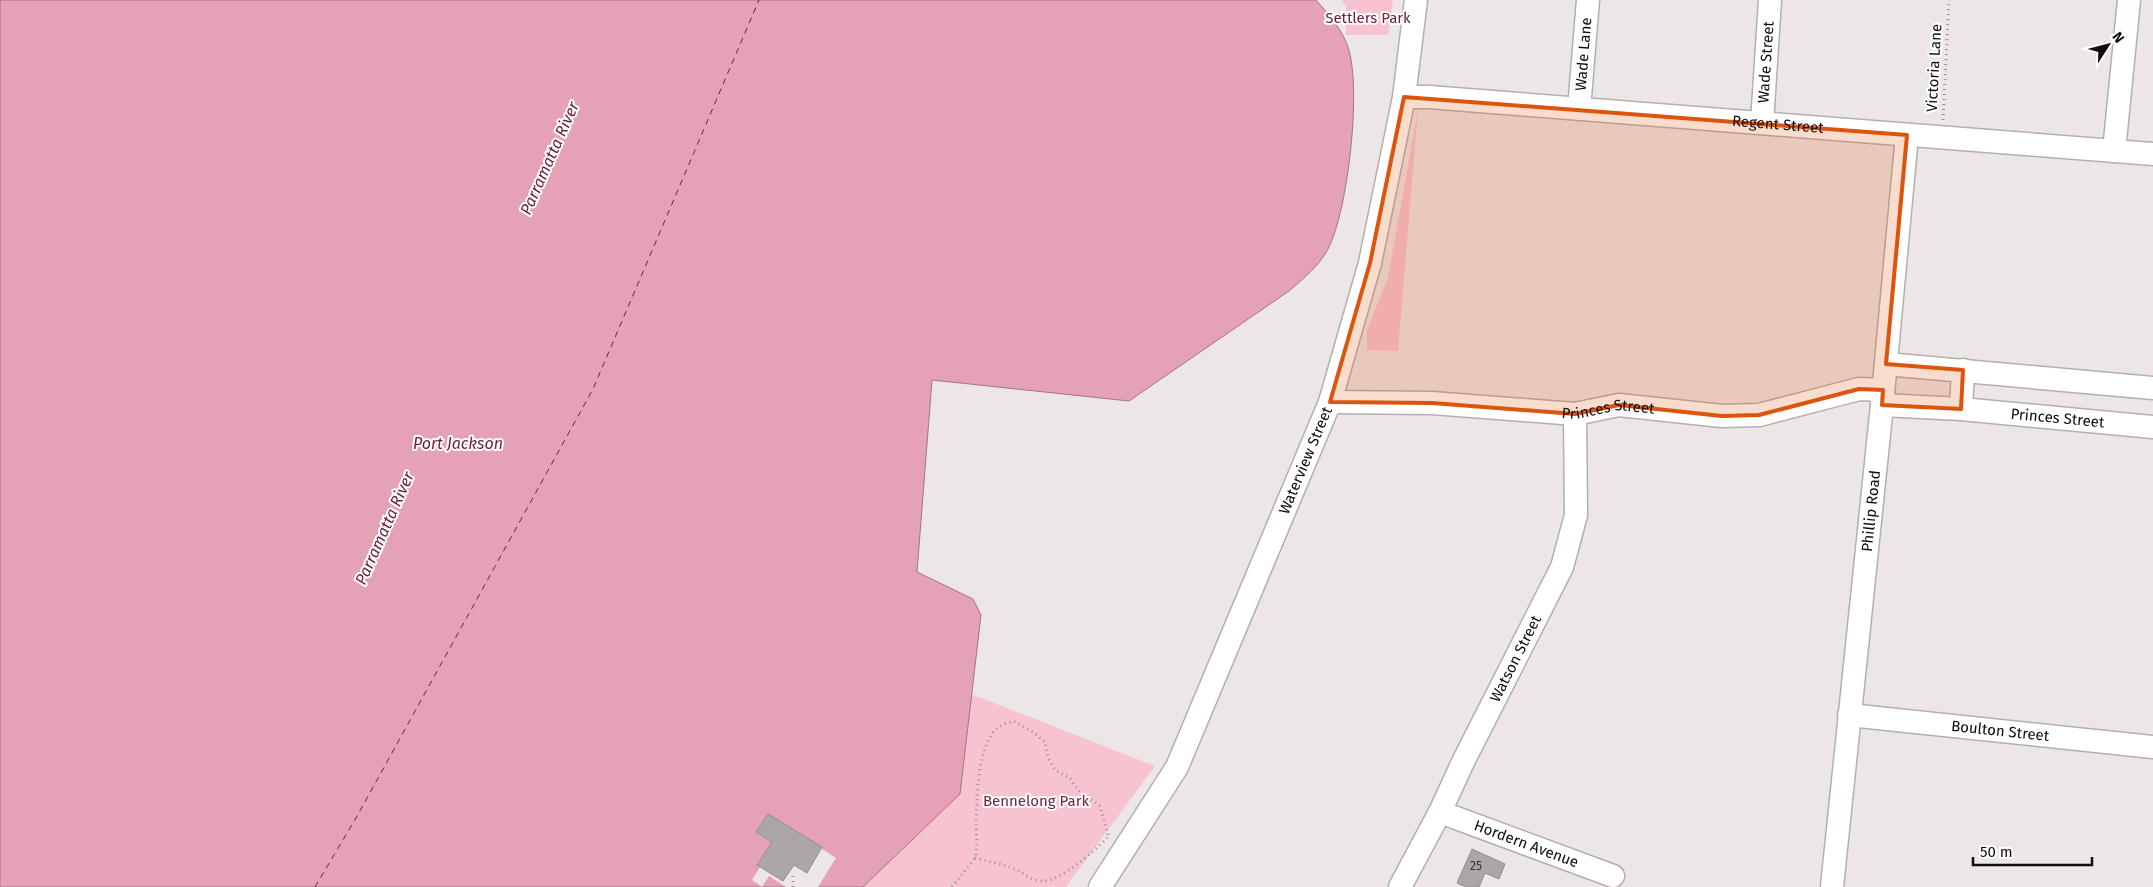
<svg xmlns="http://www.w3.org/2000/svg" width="2153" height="887" font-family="'Fira Sans',sans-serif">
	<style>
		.green { fill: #f7c3d1 }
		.water { fill: #e5a1b5; stroke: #a47483 }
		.pier { fill: #ece6e7 }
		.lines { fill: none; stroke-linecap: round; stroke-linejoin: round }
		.ferry { stroke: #6e203f; stroke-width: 1; stroke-dasharray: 6 5; stroke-linecap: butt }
		.building { fill: #aca6a7; stroke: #938d8f }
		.minor-casing { stroke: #b4aeaf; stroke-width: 25 }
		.path { stroke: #969192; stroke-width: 3; stroke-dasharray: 1 4; stroke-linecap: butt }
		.minor { stroke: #fff; stroke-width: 22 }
		.marked { fill: #dd550c; fill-opacity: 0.2; stroke: #dd550c; stroke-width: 4; stroke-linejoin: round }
		.labels { text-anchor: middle; stroke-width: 4; stroke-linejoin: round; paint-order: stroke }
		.number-label { font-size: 12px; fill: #363234 }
		.park-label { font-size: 15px; fill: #6f213f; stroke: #fff }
		.street-label { font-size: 15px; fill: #0e0c0d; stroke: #fff }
		.water-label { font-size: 16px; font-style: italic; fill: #6e203f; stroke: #fff }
	</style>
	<rect width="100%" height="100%" fill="#ece6e7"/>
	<g class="green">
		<path d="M1342,0H1393L1388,35H1346V6Z"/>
		<path d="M1418,109L1398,351L1367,350V330L1388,278Z"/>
		<path d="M971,694L1155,766L1066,887H863L960,794Z"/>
	</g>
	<path class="water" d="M0,0H1316C1328,14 1342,29 1348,47C1362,88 1348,211 1328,249C1319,266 1304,278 1289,291L1129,401L932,380L917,572L973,599L981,615L960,794L863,887H0Z"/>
	<path class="pier" d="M768,814L836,858L818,887H786L769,876L762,887L752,880L760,867L757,864L772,842L756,832Z"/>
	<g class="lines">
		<path class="ferry" d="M315,887L356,818L593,389L759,0"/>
	</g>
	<g class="building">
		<path d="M768,814L822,847L807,873L794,865L783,881L757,865L772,842L756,832Z"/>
		<path d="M1472,849L1505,864L1499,879L1485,873L1479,887H1466L1457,883Z"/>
	</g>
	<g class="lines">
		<defs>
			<g id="minor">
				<path id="s1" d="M1404,97H1429L2153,154"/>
				<path id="s2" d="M1579,109L1588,0"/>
				<path id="s3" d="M1762,123L1770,0"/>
				<path d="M2114,151L2129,0"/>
				<path d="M1886,364L2153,388"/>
				<path id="s4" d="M1330,402L1432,403L1575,414L1619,405L1722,416L1759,415L1859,389L1883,390"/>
				<path id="s5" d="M1882,405L1961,409L2153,427"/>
				<path d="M1961,409L1963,370"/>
				<path id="s6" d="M1849,715L2153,747"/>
				<path id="s7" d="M1440,812L1613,876"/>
				<path id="s8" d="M1100,887L1177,767L1330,402L1370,263L1404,97L1416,0"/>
				<path id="s9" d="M1400,887L1440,812L1463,762L1562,567L1576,515L1575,414"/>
				<path id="s10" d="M1832,887L1882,405L1907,135"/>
			</g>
		</defs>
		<use href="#minor" class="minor-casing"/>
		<g class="path">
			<path d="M1943,120L1949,0"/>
			<path d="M975,858C987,861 999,863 1010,867C1021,870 1029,880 1041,881C1061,882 1095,850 1108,837"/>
			<path d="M793,887V875"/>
			<path d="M952,887L975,858C978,847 976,835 976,823C977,799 977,742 999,727C1003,724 1009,723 1013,721L1033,732L1045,742L1048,758L1055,770L1070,778L1078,790L1100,806L1109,838"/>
		</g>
		<use href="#minor" class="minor"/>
	</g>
	<path class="marked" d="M1404,97L1907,135L1886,364L1963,370L1961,409L1882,405L1883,390L1859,389L1759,415L1722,416L1619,405L1575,414L1432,403L1330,402L1370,263Z"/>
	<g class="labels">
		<g class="number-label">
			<text x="1476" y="870">25</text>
		</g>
		<g class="park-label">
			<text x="1368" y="23">Settlers Park</text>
			<text x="1036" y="806">Bennelong Park</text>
		</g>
		<g class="street-label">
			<text dy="5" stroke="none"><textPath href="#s2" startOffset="55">Wade Lane</textPath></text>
			<text dy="5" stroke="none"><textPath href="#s3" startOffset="61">Wade Street</textPath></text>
			<text transform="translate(1934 68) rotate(-87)" y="5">Victoria Lane</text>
			<text dy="5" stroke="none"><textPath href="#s1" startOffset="375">Regent Street</textPath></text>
			<text dy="5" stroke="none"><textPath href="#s4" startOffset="279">Princes Street</textPath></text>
			<text dy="5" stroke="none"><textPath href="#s5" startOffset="176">Princes Street</textPath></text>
			<text dy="5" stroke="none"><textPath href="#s8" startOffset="475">Waterview Street</textPath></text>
			<text dy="5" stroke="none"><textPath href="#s10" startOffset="378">Phillip Road</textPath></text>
			<text dy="5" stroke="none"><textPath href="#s9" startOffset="256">Watson Street</textPath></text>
			<text dy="5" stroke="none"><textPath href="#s6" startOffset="152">Boulton Street</textPath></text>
			<text dy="5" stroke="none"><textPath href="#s7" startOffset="92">Hordern Avenue</textPath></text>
		</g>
		<g class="water-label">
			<text transform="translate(549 158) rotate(-66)" y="6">Parramatta River</text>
			<text x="458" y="449">Port Jackson</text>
			<text transform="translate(384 528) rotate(-66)" y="6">Parramatta River</text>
		</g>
	</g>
	<g transform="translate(2108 45) rotate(54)" stroke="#ffffff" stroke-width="4" paint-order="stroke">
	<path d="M0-4L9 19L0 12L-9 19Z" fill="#0e0c0d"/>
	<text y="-8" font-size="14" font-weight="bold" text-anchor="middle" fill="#0e0c0d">N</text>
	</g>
	<path d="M1973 857v8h119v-8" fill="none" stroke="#0e0c0d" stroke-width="2.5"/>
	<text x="1980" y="857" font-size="15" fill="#0e0c0d" stroke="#ffffff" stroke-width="4" paint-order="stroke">50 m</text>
</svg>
